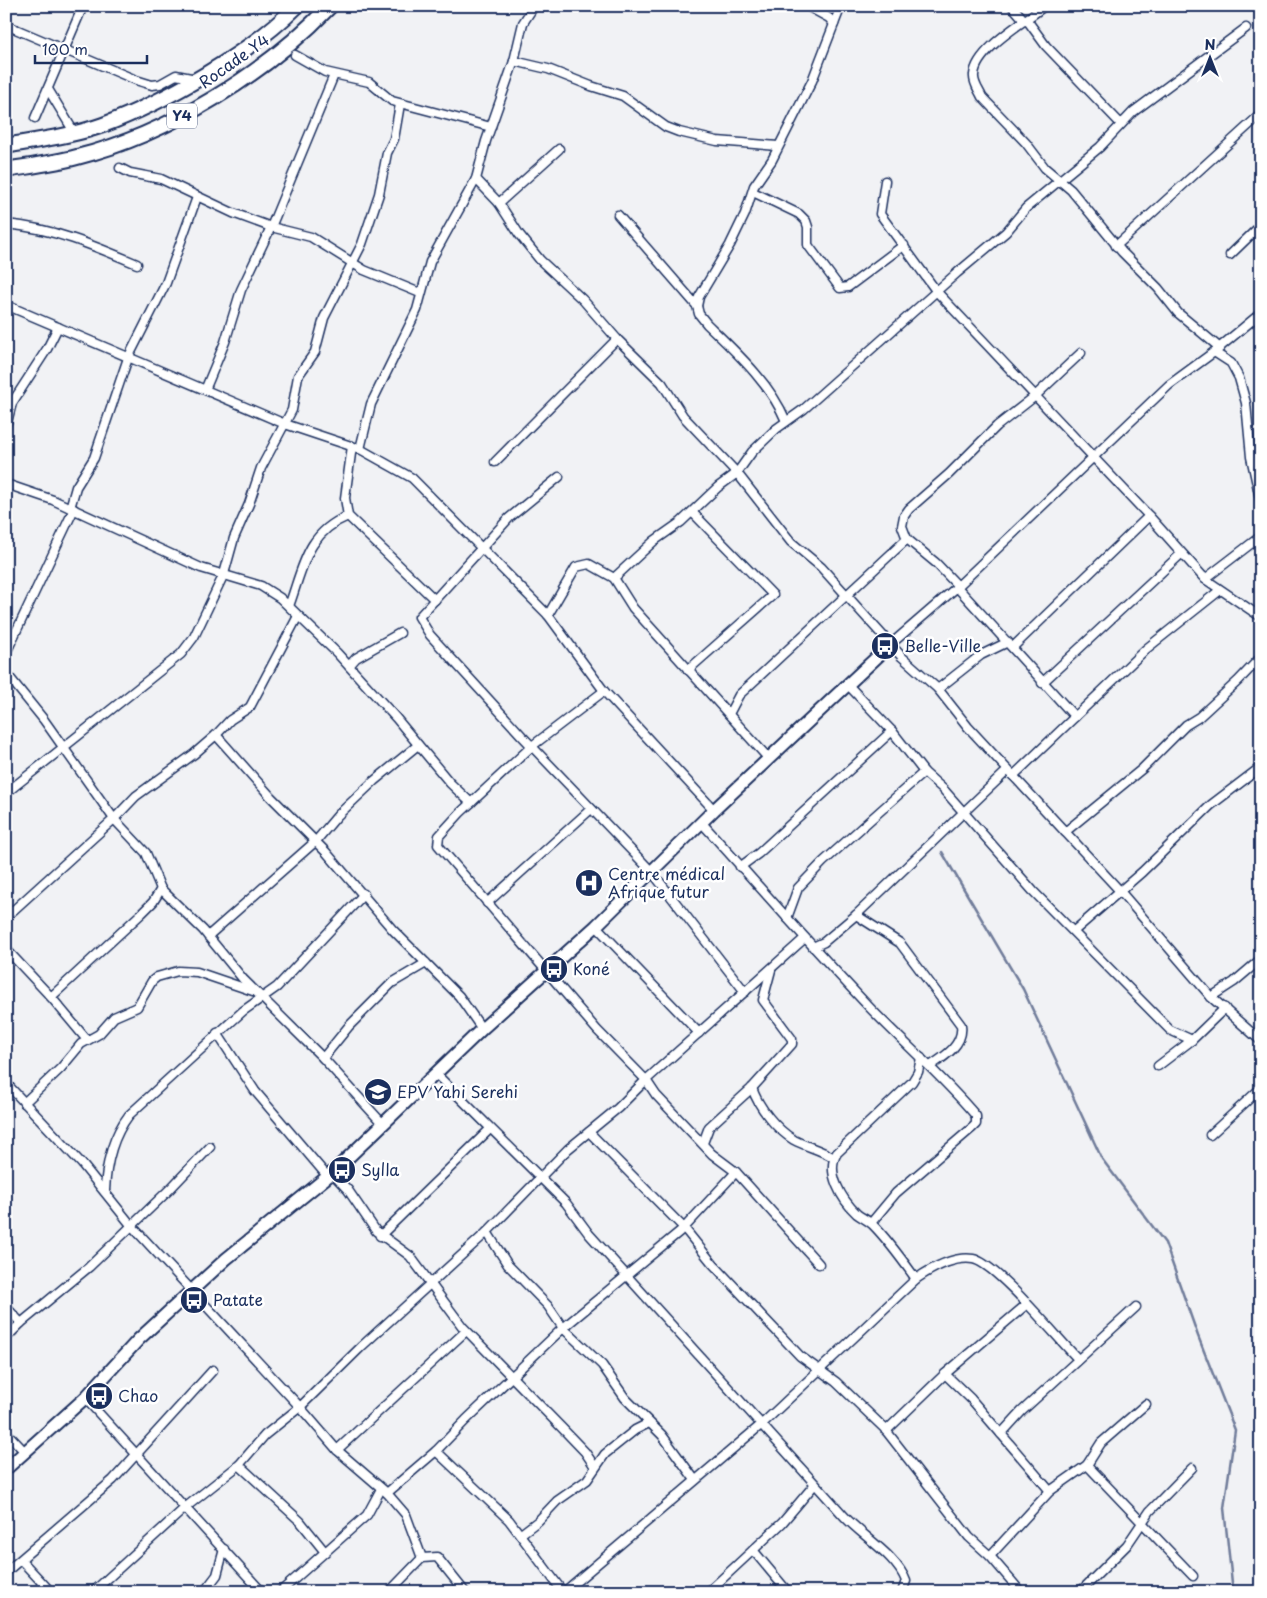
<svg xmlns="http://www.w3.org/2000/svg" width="1267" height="1598" font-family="'Playpen Sans',sans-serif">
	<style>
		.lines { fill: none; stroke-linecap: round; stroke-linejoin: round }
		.stream { stroke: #707c9a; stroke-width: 2.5 }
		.street-casing { stroke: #1b2f5e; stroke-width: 11 }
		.secondary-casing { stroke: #1b2f5e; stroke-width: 15 }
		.highway-casing { stroke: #1b2f5e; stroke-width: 18 }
		.street { stroke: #fff; stroke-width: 8 }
		.secondary { stroke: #fff; stroke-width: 11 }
		.highway { stroke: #fff; stroke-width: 14 }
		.labels { text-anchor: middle; stroke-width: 5; stroke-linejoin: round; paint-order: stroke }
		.shield { fill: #fff; stroke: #5f6d8e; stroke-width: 1 }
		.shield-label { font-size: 15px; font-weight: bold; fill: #1b2f5e }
		.street-label { font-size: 16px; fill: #1b2f5e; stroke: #fff }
		.poi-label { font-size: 16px; fill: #1b2f5e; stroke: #fff; text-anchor: start }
	</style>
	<rect width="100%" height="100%" fill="#f1f2f5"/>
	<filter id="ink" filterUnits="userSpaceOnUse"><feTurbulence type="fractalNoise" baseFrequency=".02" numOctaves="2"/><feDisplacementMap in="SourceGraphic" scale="10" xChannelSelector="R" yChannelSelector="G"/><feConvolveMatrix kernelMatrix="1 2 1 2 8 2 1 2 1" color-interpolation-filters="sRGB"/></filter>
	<g filter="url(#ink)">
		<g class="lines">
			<path class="stream" d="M942,852L1023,989L1102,1159L1165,1243L1198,1336L1235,1430L1224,1508L1233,1592"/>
			<defs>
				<g id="street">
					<path d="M807,6L829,18L834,24"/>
					<path d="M1012,6L1025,21"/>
					<path d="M1044,6C1025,22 976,49 974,75C973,83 979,90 982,97L1026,143L1045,168L1071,190L1122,252L1158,288L1178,313L1220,348"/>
					<path d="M1027,20L1046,46L1120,123"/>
					<path d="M6,25L136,80L152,85L160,84L176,75L196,79"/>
					<path d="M295,55L325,72L369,82L392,101L491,127"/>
					<path d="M514,61L548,69L591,86L623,96L666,127L679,132L717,141L778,146"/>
					<path d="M48,89L74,132"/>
					<path d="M35,118L83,6"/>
					<path d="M120,168L130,173L161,179L233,213L271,227L311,237L364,270L420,293"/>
					<path d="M476,179L499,203L519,234L540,260L583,300L617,339L662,383L683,416L737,473L791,542L821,567L902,657L938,689L968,727L1120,891L1211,997L1261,1041"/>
					<path d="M885,181L880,214L937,292L1149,516L1205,579L1261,617"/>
					<path d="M753,192L799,214L806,221L808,227V245L840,288L848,287L904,245"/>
					<path d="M499,203L559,149"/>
					<path d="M618,215L697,306L699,314L707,324C737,353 770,383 786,421"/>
					<path d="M6,224C52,228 95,246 137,264"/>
					<path d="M1116,246L1261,114"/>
					<path d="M1230,255L1261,225"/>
					<path d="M6,305L285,424L360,449L412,478L548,615L604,691L714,810"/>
					<path d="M697,306L699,297L730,245L745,214L754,186L772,160L812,81L841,6"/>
					<path d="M1214,352L1231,363L1239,378L1246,403L1251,457L1261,503"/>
					<path d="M205,390L225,342L241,290L271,227L334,75"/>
					<path d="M6,426L12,403L47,349L58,327"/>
					<path d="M352,446L345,498L348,516L435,600"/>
					<path d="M360,449L371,404L417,310L430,262L476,179L486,141L514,61L523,23L534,6"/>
					<path d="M495,462L617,339"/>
					<path d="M559,477L509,518L419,617L430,635L522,736L652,872L745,992"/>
					<path d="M6,484L53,500L201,568L261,586L280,598L337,653L396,718L450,783L471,803"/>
					<path d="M70,508L76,487L94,458L128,358L166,283L197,197"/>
					<path d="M614,578L654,541L681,522L718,487L737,473L752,452L776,429L804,409L957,273L1006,232L1026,208L1100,147L1133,112L1246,28"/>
					<path d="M1205,579L1261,536"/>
					<path d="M958,586L936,563L907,539L902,526L904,516L909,509L949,474L997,426L1034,397L1081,353"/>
					<path d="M957,587L1075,717"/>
					<path d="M289,606C303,568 306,533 348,516"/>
					<path d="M548,615L576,567L589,564L614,578L633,608L769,759"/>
					<path d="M891,644L957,587L1169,385L1214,352L1261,313"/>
					<path d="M1013,647L1149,516"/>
					<path d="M6,653L74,509"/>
					<path d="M349,666L356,658L400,633"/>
					<path d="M688,670L773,595L692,512"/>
					<path d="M6,673L44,720L114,819L146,853L161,889L203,930L243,979L323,1058L382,1123"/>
					<path d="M1042,683L1181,554"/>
					<path d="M848,685L892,731L924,772L943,789L1033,891L1170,1030L1192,1040"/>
					<path d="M938,689L981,655L1008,642"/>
					<path d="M729,714L739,695L907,539"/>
					<path d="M216,735L271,797L326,852L393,930L459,996L482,1029"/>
					<path d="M1013,776L1146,649L1219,591"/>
					<path d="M6,793L181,654L194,637L224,574L234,538L249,504L261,468L292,410L298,376L315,352L324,318L362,244L379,194L387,153L394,139L400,104"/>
					<path d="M701,822C758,885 814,949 872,1010C907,1046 944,1078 976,1116V1124L972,1128L896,1193L871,1223"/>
					<path d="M1065,832L1142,769L1186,725L1199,717L1238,681L1261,657"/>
					<path d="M740,867L759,853L892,731"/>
					<path d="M487,903L591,809"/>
					<path d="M856,915L900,943L961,1025C964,1045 944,1057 930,1066"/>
					<path d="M6,917L114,819L136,796L194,754L216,735L230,720L250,707L298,616"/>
					<path d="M787,918L798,888L823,862L924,772"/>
					<path d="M596,926L699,1033"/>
					<path d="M1074,931L1142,872L1211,805L1261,767"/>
					<path d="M208,936L316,841L338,815L374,781L418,745"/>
					<path d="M813,947L824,942L856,915L1008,770"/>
					<path d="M6,949L51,997L87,1040"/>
					<path d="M51,997L142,913L153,902L161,889"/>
					<path d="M1211,997L1234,982L1261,959"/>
					<path d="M217,1033L255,1091L328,1177"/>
					<path d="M323,1058L349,1026L392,983L426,963"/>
					<path d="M1158,1066L1192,1040L1225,1008"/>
					<path d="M435,1073L566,1203L589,1234C675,1328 759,1422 844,1516C862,1536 897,1556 906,1581L902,1592"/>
					<path d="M6,1083L82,1164L131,1225L300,1407L337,1450L387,1493L406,1515L422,1558L389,1592"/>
					<path d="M752,1088C759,1108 776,1129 794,1140C807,1147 822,1150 834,1158"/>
					<path d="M24,1103L61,1068L81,1044L99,1034L114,1017L137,1007L152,981L157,977L178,971L197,972L253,991"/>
					<path d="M589,1132L684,1228L713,1264L800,1356L836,1382L884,1428L969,1537L990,1556L1021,1592"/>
					<path d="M1210,1135L1261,1088"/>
					<path d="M703,1143L709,1127L752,1088L792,1044V1039L763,1000L771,970"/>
					<path d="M736,1172L819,1264"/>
					<path d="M332,1173L348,1190L376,1231L410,1256L462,1326L560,1426L585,1452L595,1467"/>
					<path d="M105,1191C106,1164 113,1136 129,1115L243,1011L277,987L364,894"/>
					<path d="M487,1232L508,1265L548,1306L563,1328L602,1365L625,1398L662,1435L695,1480"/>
					<path d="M380,1236L490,1129"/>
					<path d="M916,1279C903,1261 889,1241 873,1225C868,1220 862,1218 857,1214C842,1200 825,1172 837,1153L912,1082L918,1072L921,1058"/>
					<path d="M6,1307L21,1323"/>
					<path d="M6,1338L21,1323L89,1267L170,1189L210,1147"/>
					<path d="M945,1374L971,1399L1050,1491"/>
					<path d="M85,1398L262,1592"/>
					<path d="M886,1431L945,1374L1027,1304"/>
					<path d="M6,1432L25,1452"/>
					<path d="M1001,1434L1022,1411L1136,1307"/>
					<path d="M337,1450L466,1331"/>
					<path d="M436,1451L509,1520L563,1592"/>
					<path d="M239,1465L300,1521L325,1552"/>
					<path d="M1087,1465L1193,1576"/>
					<path d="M387,1493L436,1451L466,1420L563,1328L684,1228L736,1172L712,1154L656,1095L646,1080L597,1030L438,845L439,836L460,813L532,746L604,691"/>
					<path d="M521,1534L538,1521L557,1501L587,1480L605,1454L635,1430L649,1423"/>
					<path d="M753,1550L788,1592"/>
					<path d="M990,1556L1050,1491L1087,1465L1101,1443L1146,1404"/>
					<path d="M422,1558L437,1557L465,1592"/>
					<path d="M21,1560L51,1592"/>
					<path d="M6,1572L113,1480L213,1370"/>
					<path d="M93,1592L186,1507L239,1465L265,1435L300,1407L362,1346L487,1232L568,1149L618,1108L646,1080L805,938"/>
					<path d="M204,1592L217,1575L224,1549"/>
					<path d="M280,1592L367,1515L381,1489"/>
					<path d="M564,1592L762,1424L916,1279C932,1268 953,1256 973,1259C996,1263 1058,1339 1078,1359"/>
					<path d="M708,1592L782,1523L815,1484"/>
					<path d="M1080,1592L1127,1545L1150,1511L1192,1468"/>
				</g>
				<path id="secondary" d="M6,1469L85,1398L139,1339L226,1259L332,1173L482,1029L596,926L714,810L891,644"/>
				<g id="highway">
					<path d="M6,146C38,140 72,136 103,125C165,102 250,53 297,6"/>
					<path d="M6,170C30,166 54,163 77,157C169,134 265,74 330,6"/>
				</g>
			</defs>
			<use href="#street" class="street-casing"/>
			<use href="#secondary" class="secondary-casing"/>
			<use href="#highway" class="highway-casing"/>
			<use href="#street" class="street"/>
			<use href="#secondary" class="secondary"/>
			<use href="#highway" class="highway"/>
		</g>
	</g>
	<defs>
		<symbol id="bus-disc" viewBox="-11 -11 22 22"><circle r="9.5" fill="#1b2f5e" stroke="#fff"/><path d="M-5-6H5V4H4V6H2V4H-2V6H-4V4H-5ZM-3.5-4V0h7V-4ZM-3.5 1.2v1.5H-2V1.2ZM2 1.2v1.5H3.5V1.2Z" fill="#fff"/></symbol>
		<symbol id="hospital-disc" viewBox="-11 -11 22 22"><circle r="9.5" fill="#1b2f5e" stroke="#fff"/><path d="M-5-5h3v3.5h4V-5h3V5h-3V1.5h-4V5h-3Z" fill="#fff"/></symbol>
		<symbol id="school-disc" viewBox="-11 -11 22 22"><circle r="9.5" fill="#1b2f5e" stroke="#fff"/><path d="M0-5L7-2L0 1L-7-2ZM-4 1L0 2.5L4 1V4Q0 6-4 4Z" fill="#fff"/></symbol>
	</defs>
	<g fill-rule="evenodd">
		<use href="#bus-disc" x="869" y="630" width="32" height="32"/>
		<use href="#hospital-disc" x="573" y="867" width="32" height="32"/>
		<use href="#bus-disc" x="538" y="953" width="32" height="32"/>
		<use href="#school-disc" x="362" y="1076" width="32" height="32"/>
		<use href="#bus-disc" x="326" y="1154" width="32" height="32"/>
		<use href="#bus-disc" x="178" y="1284" width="32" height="32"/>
		<use href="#bus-disc" x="83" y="1380" width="32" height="32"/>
	</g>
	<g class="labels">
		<rect class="shield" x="167" y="103.5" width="30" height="25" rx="4"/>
		<g class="shield-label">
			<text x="182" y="121">Y4</text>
		</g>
		<g class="street-label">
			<text transform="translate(234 61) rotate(-35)" y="6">Rocade Y4</text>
		</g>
		<g class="poi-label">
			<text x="904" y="652">Belle-Ville</text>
			<text x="608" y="880">Centre médical<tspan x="608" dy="18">Afrique futur</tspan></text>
			<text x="573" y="975">Koné</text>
			<text x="397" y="1098">EPV Yahi Serehi</text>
			<text x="361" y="1176">Sylla</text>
			<text x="213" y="1306">Patate</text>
			<text x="118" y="1402">Chao</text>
		</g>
	</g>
	<rect width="1267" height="1598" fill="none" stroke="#fff" stroke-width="25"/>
	<rect x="12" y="12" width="1242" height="1573" fill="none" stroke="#1b2f5e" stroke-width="2" filter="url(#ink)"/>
	<g transform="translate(1210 58)" stroke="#ffffff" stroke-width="4" paint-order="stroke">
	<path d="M0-4L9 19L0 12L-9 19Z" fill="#1b2f5e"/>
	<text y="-8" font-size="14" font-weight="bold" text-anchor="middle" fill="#1b2f5e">N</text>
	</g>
	<path d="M35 55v8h112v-8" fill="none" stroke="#1b2f5e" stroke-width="2.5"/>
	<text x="42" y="55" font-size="15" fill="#1b2f5e" stroke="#ffffff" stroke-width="4" paint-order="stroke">100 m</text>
</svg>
